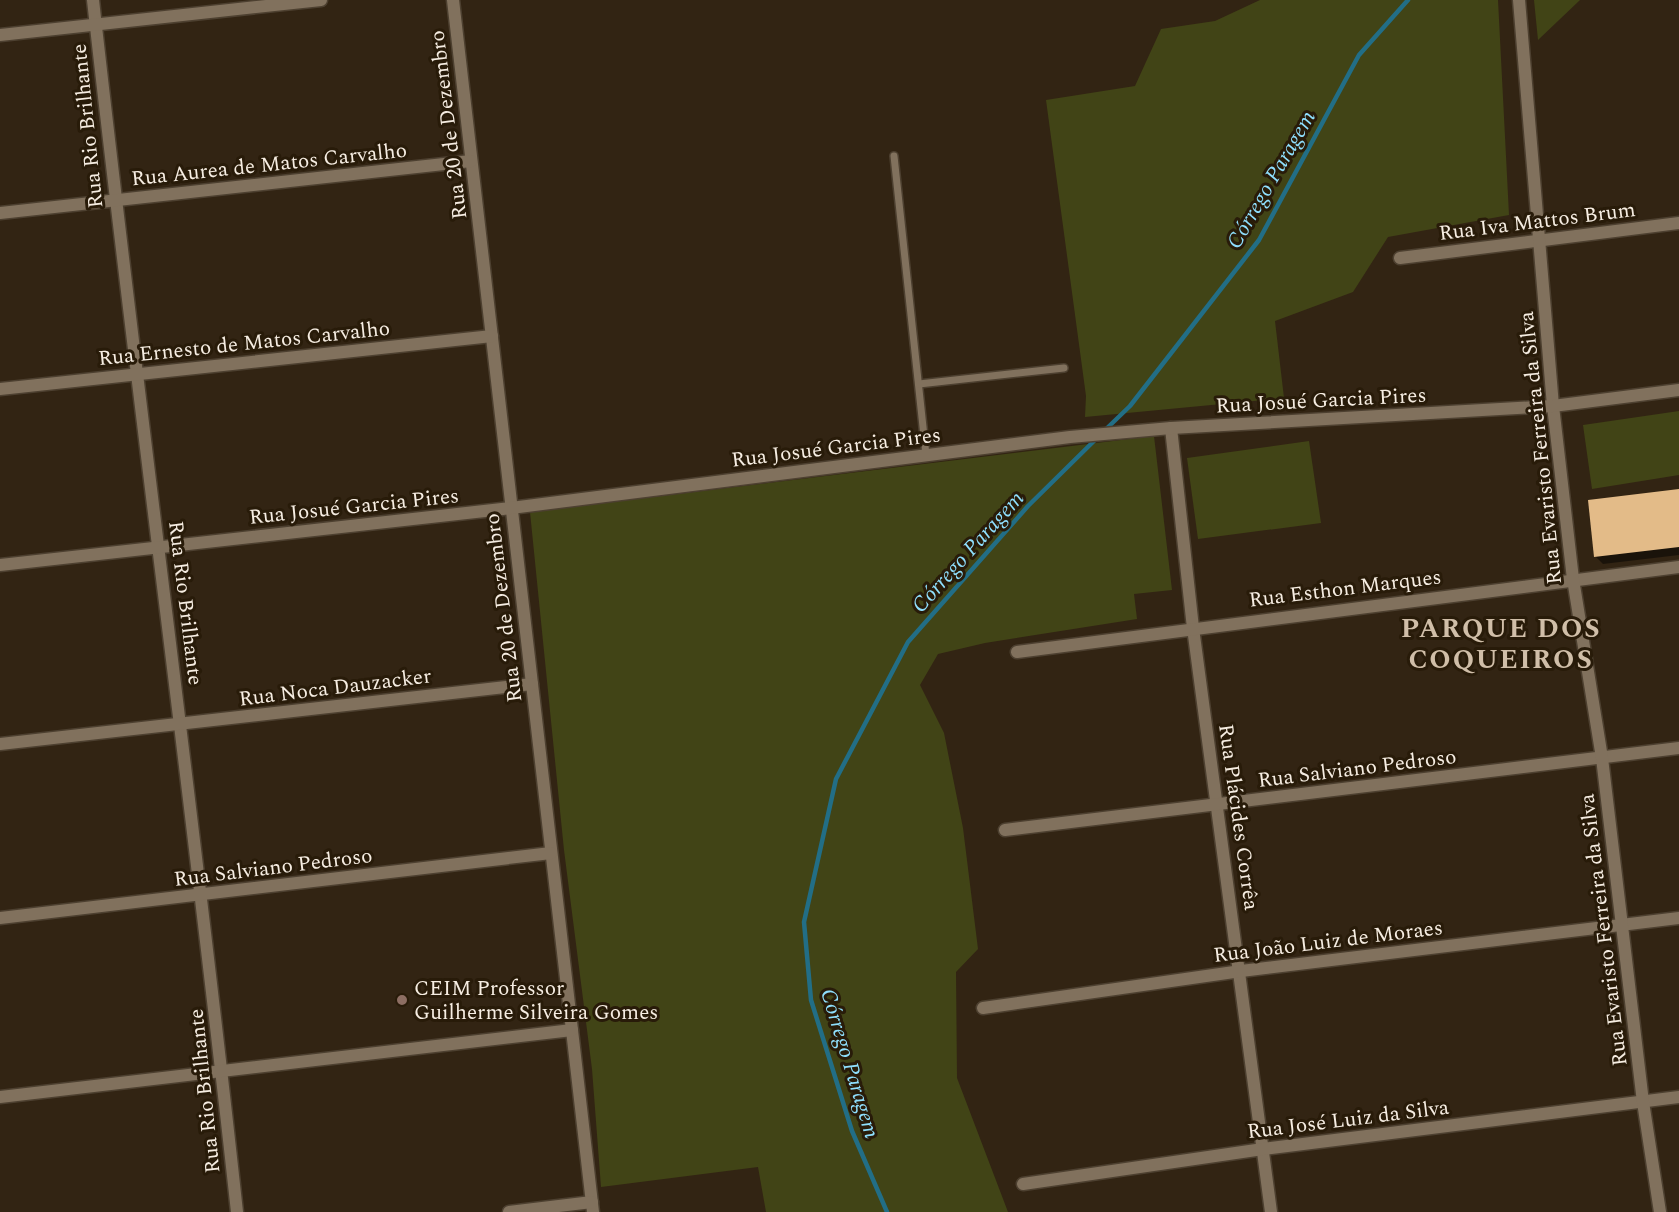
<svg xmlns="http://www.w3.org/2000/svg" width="1679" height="1212" font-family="Spectral,serif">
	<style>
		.green { fill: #414416 }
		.shadow { fill: #0007 }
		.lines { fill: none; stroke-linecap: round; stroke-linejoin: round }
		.stream { stroke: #226e86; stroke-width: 4.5 }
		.building { fill: #e3bb88 }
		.service-casing { stroke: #4d4030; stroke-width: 10 }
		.minor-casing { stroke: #4d4030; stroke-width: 15 }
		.tertiary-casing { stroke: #4d4030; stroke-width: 15 }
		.service { stroke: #81715d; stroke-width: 7 }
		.minor { stroke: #81715d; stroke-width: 12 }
		.tertiary { stroke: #81715d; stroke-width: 12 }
		.education-dot { fill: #8d6e63; stroke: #281b09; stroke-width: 2 }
		.labels { text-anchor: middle; stroke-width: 6; stroke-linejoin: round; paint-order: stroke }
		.street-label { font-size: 21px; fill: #f6ede2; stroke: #281b09 }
		.poi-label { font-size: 21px; fill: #f6ede2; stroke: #281b09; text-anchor: start }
		.water-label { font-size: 22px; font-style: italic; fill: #8fdffd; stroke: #281b09 }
		.district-label { font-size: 27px; font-weight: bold; letter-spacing: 1.5px; fill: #d0bea8; stroke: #281b09 }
	</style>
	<rect width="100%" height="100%" fill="#322413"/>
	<g class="green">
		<path d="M1260,0H1498L1509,215L1388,237L1353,292L1275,321L1284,398L1085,417L1086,396L1046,100L1135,86L1161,29L1215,21Z"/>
		<path d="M1534,0H1580L1538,40Z"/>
		<path d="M1679,411V475L1592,489L1583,425Z"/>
		<path d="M1154,436L1172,590L1134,594L1137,619L985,643L938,654L920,685L944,733L963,828L978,949L956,972L957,1078L1008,1212H766L758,1167L601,1187L592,1069L564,850L530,512Z"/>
		<path d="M1309,441L1321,523L1198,539L1187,458Z"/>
	</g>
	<path class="shadow" d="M1679,491V555L1603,564L1596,557Z"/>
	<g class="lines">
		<g class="stream">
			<path d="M1103,432L1130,406L1259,240L1359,55L1408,0"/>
			<path d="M887,1212L852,1131L811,1000L804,922L836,779L908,642L1028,506L1097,438"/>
		</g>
	</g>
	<path class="building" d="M1679,489V547L1594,557L1588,500Z"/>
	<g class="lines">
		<defs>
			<g id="service">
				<path d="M894,156L926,455"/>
				<path d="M919,384L1064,368"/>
			</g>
			<g id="minor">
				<path d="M93,0C138,404 193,807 237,1212"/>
				<path d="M453,0L593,1212"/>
				<path d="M0,35L321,0"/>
				<path d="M0,213L471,161"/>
				<path d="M1400,258L1679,223"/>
				<path d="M0,389L492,336"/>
				<path d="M1171,428L1193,628L1271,1212"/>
				<path d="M1017,652L1679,567"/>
				<path d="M0,744L532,684"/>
				<path d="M1005,830L1679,748"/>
				<path d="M0,918L551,853"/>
				<path d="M983,1008L1241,971L1679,918"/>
				<path d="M0,1097L572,1030"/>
				<path d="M1023,1184L1263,1149L1679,1097"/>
				<path d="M509,1212L592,1202"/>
			</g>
			<g id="tertiary">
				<path d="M1519,0L1553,406L1573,579L1602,758L1643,1102L1660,1212"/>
				<path d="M0,565L511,508L1070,437L1171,428L1553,406L1679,390"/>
			</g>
		</defs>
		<use href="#service" class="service-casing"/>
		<use href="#minor" class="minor-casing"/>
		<use href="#tertiary" class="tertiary-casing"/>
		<use href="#service" class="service"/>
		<use href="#minor" class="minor"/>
		<use href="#tertiary" class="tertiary"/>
	</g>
	<circle class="education-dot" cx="402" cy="1000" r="6"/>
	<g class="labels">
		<g class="street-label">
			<text transform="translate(448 125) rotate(-97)" y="7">Rua 20 de Dezembro</text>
			<text transform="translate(87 126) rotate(-96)" y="7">Rua Rio Brilhante</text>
			<text transform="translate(269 164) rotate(-6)" y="7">Rua Aurea de Matos Carvalho</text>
			<text transform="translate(1537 221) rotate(-7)" y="7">Rua Iva Mattos Brum</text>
			<text transform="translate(244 343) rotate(-6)" y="7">Rua Ernesto de Matos Carvalho</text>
			<text transform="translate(1321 400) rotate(-3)" y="7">Rua Josué Garcia Pires</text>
			<text transform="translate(836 447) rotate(-7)" y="7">Rua Josué Garcia Pires</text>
			<text transform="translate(1540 448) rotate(-96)" y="7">Rua Evaristo Ferreira da Silva</text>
			<text transform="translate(354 506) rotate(-6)" y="7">Rua Josué Garcia Pires</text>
			<text transform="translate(1345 588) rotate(-7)" y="7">Rua Esthon Marques</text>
			<text transform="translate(186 603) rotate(83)" y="7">Rua Rio Brilhante</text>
			<text transform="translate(503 608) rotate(-97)" y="7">Rua 20 de Dezembro</text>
			<text transform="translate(335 687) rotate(-7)" y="7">Rua Noca Dauzacker</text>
			<text transform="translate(1357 768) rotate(-7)" y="7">Rua Salviano Pedroso</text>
			<text transform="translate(1239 817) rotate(82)" y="7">Rua Plácides Corrêa</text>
			<text transform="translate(273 867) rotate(-7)" y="7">Rua Salviano Pedroso</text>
			<text transform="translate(1603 930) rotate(-97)" y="7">Rua Evaristo Ferreira da Silva</text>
			<text transform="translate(1328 941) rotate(-7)" y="7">Rua João Luiz de Moraes</text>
			<text transform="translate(204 1091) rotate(-96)" y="7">Rua Rio Brilhante</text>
			<text transform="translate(1348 1119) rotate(-7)" y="7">Rua José Luiz da Silva</text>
		</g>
		<g class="poi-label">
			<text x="414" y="995">CEIM Professor<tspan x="414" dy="24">Guilherme Silveira Gomes</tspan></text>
		</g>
		<g class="water-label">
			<text transform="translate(1270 179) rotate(-60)" y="8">Córrego Paragem</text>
			<text transform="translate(967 551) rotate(-48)" y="8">Córrego Paragem</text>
			<text transform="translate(851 1063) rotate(73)" y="8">Córrego Paragem</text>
		</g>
		<g class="district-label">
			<text x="1501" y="637">PARQUE DOS<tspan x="1501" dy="31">COQUEIROS</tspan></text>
		</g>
	</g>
</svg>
